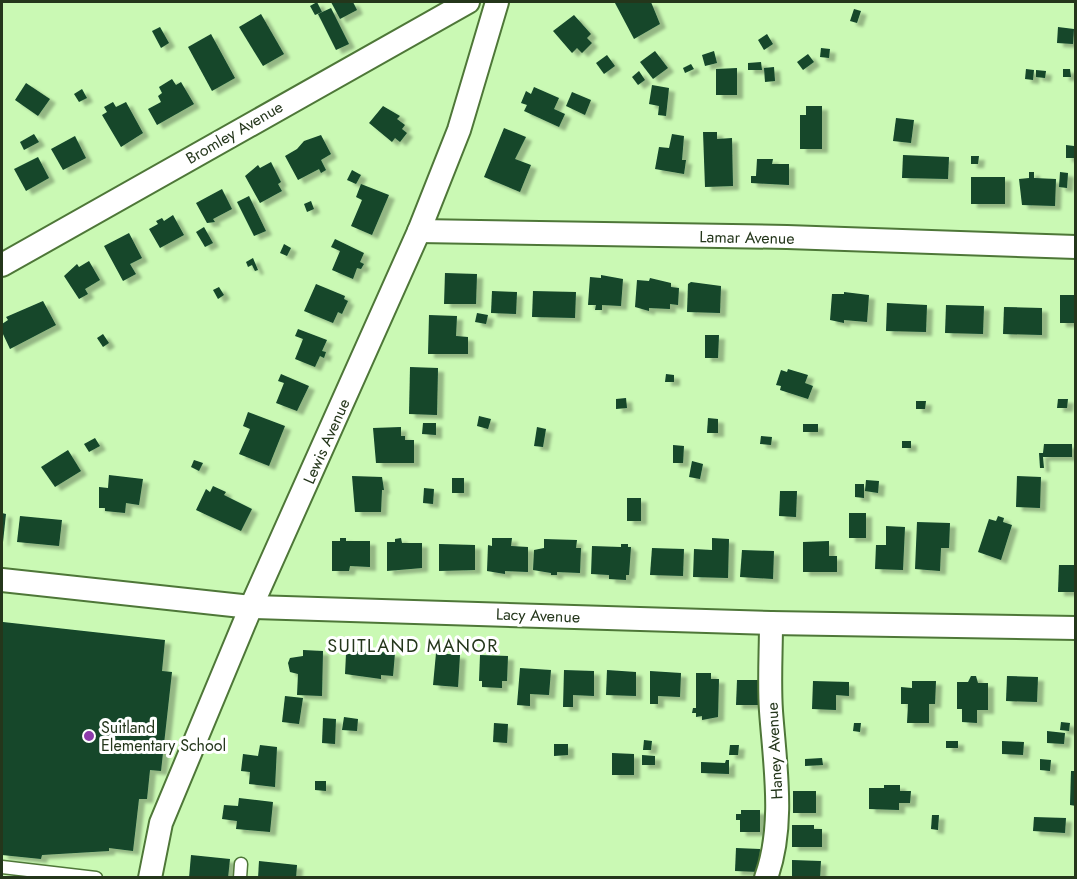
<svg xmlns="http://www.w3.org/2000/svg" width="1077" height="879" font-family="Jost,sans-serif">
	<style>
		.building { fill: #13462b; filter: url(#shadow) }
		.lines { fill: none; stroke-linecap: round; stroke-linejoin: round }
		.service-casing { stroke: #4e7738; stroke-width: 15 }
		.minor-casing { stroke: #4e7738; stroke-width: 26 }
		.service { stroke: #fff; stroke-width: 12 }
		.minor { stroke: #fff; stroke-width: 22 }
		.poi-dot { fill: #8d3bab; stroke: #fff; stroke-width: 2 }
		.labels { text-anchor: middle; stroke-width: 6; stroke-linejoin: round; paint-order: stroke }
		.street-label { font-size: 16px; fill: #24361b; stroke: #fff }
		.poi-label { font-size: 16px; fill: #24361b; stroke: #fff; text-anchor: start }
		.neighbourhood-label { font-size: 18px; letter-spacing: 1.5px; fill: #24361b; stroke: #fff }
	</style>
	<defs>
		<filter id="shadow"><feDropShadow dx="6" dy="4" stdDeviation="1.5" flood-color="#0004"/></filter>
	</defs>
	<rect width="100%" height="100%" fill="#caf9b4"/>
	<g class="building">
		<path d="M317,2L322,12L315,15L310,6Z"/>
		<path d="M331,2H353L357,10L340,19Z"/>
		<path d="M618,2H651L660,24L634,39L615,3Z"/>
		<path d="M331,8L349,44L336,50L318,14Z"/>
		<path d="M854,9L861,11L857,23L850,21Z"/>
		<path d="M261,14L284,54L263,66L239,27Z"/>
		<path d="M574,15L591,34L587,38L592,43L582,53L577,48L572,53L553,31Z"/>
		<path d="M160,27L169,43L161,48L152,31Z"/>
		<path d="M1058,27L1074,29L1073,44L1057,43Z"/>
		<path d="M211,34L235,78L212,91L188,47Z"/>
		<path d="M767,34L773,44L764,50L758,40Z"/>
		<path d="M821,48L830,49L829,58L820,57Z"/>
		<path d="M655,51L668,68L653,79L640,62Z"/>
		<path d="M714,51L717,63L705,66L702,55Z"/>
		<path d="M808,54L814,62L803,70L797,62Z"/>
		<path d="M607,55L615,66L604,74L596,63Z"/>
		<path d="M761,62L762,70H748V63Z"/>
		<path d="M691,64L694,69L685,73L683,68Z"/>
		<path d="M774,67L775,81L765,82L764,68Z"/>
		<path d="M737,68V95H716V69Z"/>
		<path d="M1026,69L1034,70L1033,80L1025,79Z"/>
		<path d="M1063,69H1070L1071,77H1063Z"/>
		<path d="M1036,70L1046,71L1045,78L1036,77Z"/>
		<path d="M639,71L645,80L638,85L632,77Z"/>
		<path d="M172,79L176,85L181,82L194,104L157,125L148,109L161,102L158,96L162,93L159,87Z"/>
		<path d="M26,83L50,99L38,116L15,100Z"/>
		<path d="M652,85L669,88L666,116L658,115L659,106L649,104Z"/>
		<path d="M534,87L559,98L554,109L565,114L559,127L524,111L527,105L521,103L526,91L531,94Z"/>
		<path d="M82,89L87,98L79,102L74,94Z"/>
		<path d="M572,92L591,100L585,115L566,106Z"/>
		<path d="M113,102L116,107L126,102L143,133L121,147L102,115L107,112L104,107Z"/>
		<path d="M383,106L400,116L397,119L405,125L402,129L407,133L400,142L395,138L392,142L369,123Z"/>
		<path d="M806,106H822V149H800V115H806Z"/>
		<path d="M896,118L914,120L911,143L893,141Z"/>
		<path d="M504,128L526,137L515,159L531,165L520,192L484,177Z"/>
		<path d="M703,132H717V139L732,138L733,186L705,187Z"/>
		<path d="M34,134L39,142L24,150L20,142Z"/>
		<path d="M672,134L684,136L682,160H686L684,174L655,169L659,147L669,148Z"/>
		<path d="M321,135L331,154L321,160L326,170L321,173L319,169L298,180L285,156L297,149L304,141Z"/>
		<path d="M75,136L86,158L63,170L51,149Z"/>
		<path d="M1066,145L1074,146V158H1066Z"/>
		<path d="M903,155L949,157L948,179L902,178Z"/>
		<path d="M971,156H979L978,164H971Z"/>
		<path d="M38,157L49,178L26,191L14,169Z"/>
		<path d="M757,159H773L772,164H789V185L751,183V176H756Z"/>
		<path d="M271,162L281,182L278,184L282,191L260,203L245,176L258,165L260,168Z"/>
		<path d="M352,170L361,175L356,184L347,180Z"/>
		<path d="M1029,172H1034V178L1056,179L1055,206L1022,205L1019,179L1029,178Z"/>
		<path d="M1060,172L1068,173L1067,188L1059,187Z"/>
		<rect x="971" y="177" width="34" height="27"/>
		<path d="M361,184L389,195L372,235L351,226L362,200L356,197Z"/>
		<path d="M222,189L232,209L213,219L215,222L207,223L196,203Z"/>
		<path d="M249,196L266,231L254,236L237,202Z"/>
		<path d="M311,201L314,209L307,212L304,204Z"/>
		<path d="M173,215L184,235L160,248L149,229L158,224L156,221L162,218L164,221Z"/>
		<path d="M204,227L213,243L205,247L196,232Z"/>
		<path d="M129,233L142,258L130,264L136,274L123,281L104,246Z"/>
		<path d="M335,239L364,253L360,262L364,264L361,269L357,268L353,279L332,270L340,251L331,247Z"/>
		<path d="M284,244L291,248L287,256L280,253Z"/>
		<path d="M253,258L258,270L255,271L252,265L248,267L246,262Z"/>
		<path d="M89,261L100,280L85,289L88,294L79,299L64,276L77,264L79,267Z"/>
		<path d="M445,273L477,274L476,304H444Z"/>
		<path d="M601,275L623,279L621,306L602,305V310H595L596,305H588L590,277L601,278Z"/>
		<path d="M650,278L671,283V287L679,288L678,305L670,304V309L649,308V311L635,307L637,280L649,281Z"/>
		<path d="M691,282L721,286L720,313L687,312L688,284Z"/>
		<path d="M316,284L345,296L344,299L348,301L342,314L338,312L333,323L304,311Z"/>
		<path d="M219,287L224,295L218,299L213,290Z"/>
		<path d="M492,291L517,292L516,314L491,313Z"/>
		<path d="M533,291L576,292L575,318L532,317Z"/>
		<path d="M844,292L869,295L867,322L844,320V323L830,320L832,294H844Z"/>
		<rect x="1060" y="295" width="16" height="28"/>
		<path d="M43,301L56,325L10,349L2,332V324L8,320L6,317Z"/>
		<path d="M887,303L927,305L926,332L886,331Z"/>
		<path d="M946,305L984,306L983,334L945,333Z"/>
		<path d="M1004,307L1042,308V335L1003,334Z"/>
		<path d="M477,313L488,315L486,324L475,322Z"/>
		<path d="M429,315L457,316L456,336L468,337V354H428Z"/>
		<path d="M298,329L327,340L322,351L326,352L324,358L320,356L315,367L295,359L303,339L295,336Z"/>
		<path d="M103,334L109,343L103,347L97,338Z"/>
		<path d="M705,335H719L718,358H705Z"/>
		<path d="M410,367L438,368L437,415L409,414Z"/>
		<path d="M788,369L808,375L805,383L813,386L808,399L780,390L781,386L776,385L781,370L787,372Z"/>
		<path d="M281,374L309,386L297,411L276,403L284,383L278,381Z"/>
		<path d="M666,374L674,375V382H665Z"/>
		<path d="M626,398L627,408L616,409V399Z"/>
		<path d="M1058,399H1068L1067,408H1057Z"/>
		<path d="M916,401H926L925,409H916Z"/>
		<path d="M248,412L285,426L269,466L239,454L250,429L243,426Z"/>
		<path d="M479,416L491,419L488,429L477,426Z"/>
		<path d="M708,418L718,419V433H707Z"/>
		<path d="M423,423H436V435L422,434Z"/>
		<rect x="803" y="424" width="15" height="8"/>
		<path d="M401,427V436H405V440H414V463H376L373,428Z"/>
		<path d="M537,427L546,429L543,447L534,446Z"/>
		<path d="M761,436L772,437L771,445L760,444Z"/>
		<path d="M95,438L100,446L89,452L84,444Z"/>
		<rect x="902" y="441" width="9" height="7"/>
		<path d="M1044,444H1072V457H1043L1044,468H1040L1039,453H1043Z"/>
		<path d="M673,445L684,446L683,463H673Z"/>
		<path d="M68,450L81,471L55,487L41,467Z"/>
		<path d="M194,460L203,463L199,471L191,467Z"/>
		<path d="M692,461L703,464L700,479L689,477Z"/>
		<path d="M109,475L143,479L139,505L126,503L125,513L105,511V508H99V487L108,488Z"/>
		<path d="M352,476L382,477L384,490H382L381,512H355Z"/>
		<path d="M1017,476L1041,477L1040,508L1016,507Z"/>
		<rect x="452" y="478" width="12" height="15"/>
		<path d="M866,480L879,481L878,493L865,491Z"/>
		<path d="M855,484H864V498L855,497Z"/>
		<path d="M213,486L226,492L224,495L252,509L241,531L196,510L206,489L210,492Z"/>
		<path d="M424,488L434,489L433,504L423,503Z"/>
		<path d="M780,491H797L796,517L779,516Z"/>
		<rect x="627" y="498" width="14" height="23"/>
		<path d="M2,513L6,514L3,542H2Z"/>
		<rect x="849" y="513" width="17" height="25"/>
		<path d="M20,516L62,520L59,546L17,542Z"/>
		<path d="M998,516L1004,518L1003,522L1012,525L1001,560L978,552L989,519L996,521Z"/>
		<path d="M917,522L950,523L949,548H941L940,571L915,569Z"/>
		<path d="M886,526L905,527L903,570L875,569L876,545H886Z"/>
		<path d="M340,538H346V541H370V567L350,566L349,571H332V541H340Z"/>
		<path d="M401,538L402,543H422V568L387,571V542H395V539Z"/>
		<path d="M492,538H512L511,546L528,547V572L505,571V574L487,571L488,545L492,546Z"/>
		<path d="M712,538L729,539L728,578L693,577L694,549L712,550Z"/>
		<path d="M544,539L577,540L576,548H581L580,573L557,572V575H551V573L533,570L534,550L544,548Z"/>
		<path d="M829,541V556H837V572H803V542Z"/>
		<path d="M439,544L475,545V570L439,571Z"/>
		<path d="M621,544H628V547H631L629,575H626V580L609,579V575L591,574L592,546L621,547Z"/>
		<path d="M652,548L684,549L683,576L650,575Z"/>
		<path d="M742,550L774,551L773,579L740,577Z"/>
		<path d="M1059,565H1076V592H1058Z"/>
		<path d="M3,622L165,640L162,671L172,672L161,771L150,770L147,799H139L133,851L109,848V851L42,855L41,859L2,855Z"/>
		<path d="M373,648L380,649V652L395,653L393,676L381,675V679L345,674L346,654H354V651L373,652Z"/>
		<path d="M303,650L323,651L322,696L297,695L298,674L290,672L288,663L290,658L303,656Z"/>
		<path d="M436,653L460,655L458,687L433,685Z"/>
		<path d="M480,655L508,656L507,681H502V688L482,687V681H479Z"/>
		<path d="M520,668L551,670L549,695L530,694V706L517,705Z"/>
		<path d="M564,670L594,671V696L573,695V707H563Z"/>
		<path d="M607,670L636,672V696L606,695Z"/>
		<path d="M650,671L681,673L680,697L658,696V704H650Z"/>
		<path d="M696,673H711V679H719L718,717L702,720V716L696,717V713H692L693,708H696Z"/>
		<path d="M971,676H976L978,683H988V710H977V723L962,722V709H957V682H968Z"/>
		<path d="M1007,676L1038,677L1037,702L1006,701Z"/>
		<path d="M737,680H760L759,705H736Z"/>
		<path d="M813,681L849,682V696L836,695V710L812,709Z"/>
		<path d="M912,681H936L935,704H929V723H907L908,704H901V687L912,688Z"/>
		<path d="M285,696L303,698L299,724L282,722Z"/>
		<path d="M344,717L358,719L357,731L342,730Z"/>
		<path d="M323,718L336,719L335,744L322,743Z"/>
		<path d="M1061,722L1070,723L1069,731L1060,730Z"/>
		<path d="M494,723L508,724L507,743L493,742Z"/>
		<path d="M854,723H861L860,732L853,731Z"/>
		<path d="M1047,731L1065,733L1064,744L1047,743Z"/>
		<path d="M644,740L652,741L651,750H643Z"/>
		<rect x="946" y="741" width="12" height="7"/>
		<path d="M1002,741L1024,742L1023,755L1002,754Z"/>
		<path d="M554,744H568V755L554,756Z"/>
		<path d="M260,745L277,747L275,787L249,784L250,772L241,771L243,754L258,756Z"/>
		<path d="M730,745H739L738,755H729Z"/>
		<path d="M612,753L634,754V775H612Z"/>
		<path d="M642,755L655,756V765H642Z"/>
		<path d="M822,758L823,765L805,766V759Z"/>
		<path d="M1040,759L1051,760L1050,771L1040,770Z"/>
		<path d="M726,760H729V774L701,773V762L725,763Z"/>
		<path d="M1071,771H1076V806L1070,805Z"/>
		<path d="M315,781H326V791L315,790Z"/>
		<path d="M884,785H900V791H911L910,803H899V810L869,809V788H884Z"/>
		<rect x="793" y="791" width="23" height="22"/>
		<path d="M239,798L273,802L270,832L236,829L237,821L222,819L224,805L238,806Z"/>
		<path d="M741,810H760V832H740V820H736V814H741Z"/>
		<path d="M932,815H939L938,830L931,829Z"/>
		<path d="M1034,817L1066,818L1065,833L1033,831Z"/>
		<path d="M792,825H814V829H822V847H792Z"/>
		<path d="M736,848L760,849L759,872L735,871Z"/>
		<path d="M191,855L230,859L228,878H189Z"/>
		<path d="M792,860L821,861L820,878H792Z"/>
		<path d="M259,861L297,865L296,878H258Z"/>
	</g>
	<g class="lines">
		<defs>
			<g id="service">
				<path d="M2,867L96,878"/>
				<path d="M240,878L241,864"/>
			</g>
			<g id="minor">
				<path d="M419,231L787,237L1076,247"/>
				<path d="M2,265L468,2"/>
				<path d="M2,580L251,607L771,623L1076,628"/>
				<path d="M150,878L161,823L251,607L419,231L459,130L497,2"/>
				<path d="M766,878C785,825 775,766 771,711C769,682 771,652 771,623"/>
			</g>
		</defs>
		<use href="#service" class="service-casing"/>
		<use href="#minor" class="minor-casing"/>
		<use href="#service" class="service"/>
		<use href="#minor" class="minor"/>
	</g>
	<circle class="poi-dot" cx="89" cy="736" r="6"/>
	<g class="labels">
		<g class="street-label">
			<text transform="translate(234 132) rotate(-30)" y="6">Bromley Avenue</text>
			<text transform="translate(747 237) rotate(1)" y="6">Lamar Avenue</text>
			<text transform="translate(326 441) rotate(-66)" y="6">Lewis Avenue</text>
			<text transform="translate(538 615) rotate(2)" y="6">Lacy Avenue</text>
			<text transform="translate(774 751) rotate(-93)" y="6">Haney Avenue</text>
		</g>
		<g class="poi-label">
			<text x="101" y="733">Suitland<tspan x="101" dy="18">Elementary School</tspan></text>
		</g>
		<g class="neighbourhood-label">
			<text x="413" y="652">SUITLAND MANOR</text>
		</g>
	</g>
	<rect width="1077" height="879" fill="none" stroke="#24361b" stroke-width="6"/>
</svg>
